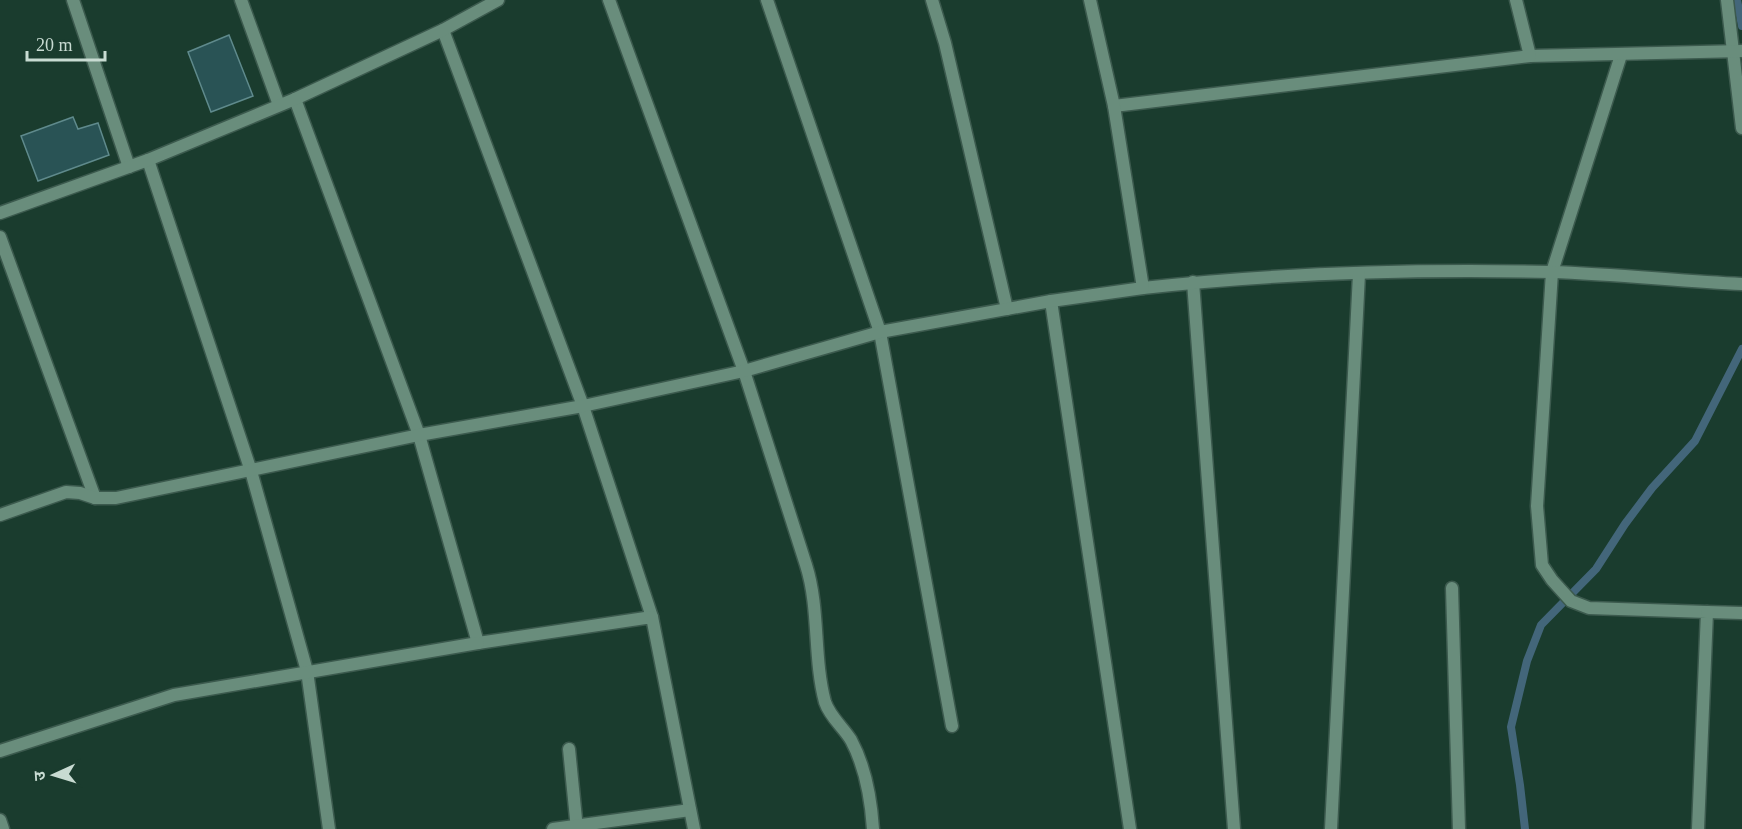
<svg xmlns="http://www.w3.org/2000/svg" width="1742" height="829" font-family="'Times New Roman','Noto Sans Devanagari',serif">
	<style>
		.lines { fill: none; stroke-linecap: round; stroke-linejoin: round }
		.stream { stroke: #43667a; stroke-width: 8 }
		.building { fill: #295355; stroke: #5f8a8c; stroke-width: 1.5 }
		.minor-casing { stroke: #3c5a4e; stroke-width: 15 }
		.tertiary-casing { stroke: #3c5a4e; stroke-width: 15 }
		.minor { stroke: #698d7c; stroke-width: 12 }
		.tertiary { stroke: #698d7c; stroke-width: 12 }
	</style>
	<rect width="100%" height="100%" fill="#1a3c2e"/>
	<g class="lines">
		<g class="stream">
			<path d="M1737,0L1742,26"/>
			<path d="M1525,829L1520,785L1511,727L1527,661L1541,625L1596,569L1625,524L1652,488L1695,441L1742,349"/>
		</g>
	</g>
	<g class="building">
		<path d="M229,35L253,96L211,112L188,52Z"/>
		<path d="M73,117L78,129L98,123L109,155L38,181L21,136Z"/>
	</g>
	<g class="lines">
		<defs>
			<g id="minor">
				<path d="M73,0L129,167"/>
				<path d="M241,0L279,105"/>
				<path d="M609,0L744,371L806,565C820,609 813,657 825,702C830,717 843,727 851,740C865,766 871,799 873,829"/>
				<path d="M767,0L880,332L952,726"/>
				<path d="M932,0L945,43L1007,309"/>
				<path d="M1727,0L1742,128"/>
				<path d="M443,30L583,406L652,617"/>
				<path d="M1621,55L1552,272L1537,506L1542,565L1552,580L1571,601L1589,608L1707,612L1698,829"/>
				<path d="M1530,56L1742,51"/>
				<path d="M295,99L419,435L478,643L652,617L694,829"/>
				<path d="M1114,106L1530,56L1516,0"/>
				<path d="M148,160L251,471L307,671L329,829"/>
				<path d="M0,237L95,498"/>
				<path d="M1193,282L1234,829"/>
				<path d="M1143,288C1278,273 1416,269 1551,272C1615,274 1679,281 1742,284"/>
				<path d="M1051,301L1130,829"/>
				<path d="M0,515L66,492L80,493L95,498H116L419,435L583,406L744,371L880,332L1051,301L1143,288L1114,106L1090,0"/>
				<path d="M1452,588L1459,829"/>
				<path d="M1707,612L1742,613"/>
				<path d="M569,749L577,829"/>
				<path d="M0,751L174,695L478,643"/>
				<path d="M0,820L3,829"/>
				<path d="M553,829L690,810"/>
				<path d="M1331,829L1359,274"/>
			</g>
			<path id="tertiary" d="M0,213L148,160L295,99L443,30L498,0"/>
		</defs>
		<use href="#minor" class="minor-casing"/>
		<use href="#tertiary" class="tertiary-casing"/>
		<use href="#minor" class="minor"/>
		<use href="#tertiary" class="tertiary"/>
	</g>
	<g transform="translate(54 775) rotate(266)" stroke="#1a3c2e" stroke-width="4.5" paint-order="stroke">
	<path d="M0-4.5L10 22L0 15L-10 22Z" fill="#c8dbd2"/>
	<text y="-9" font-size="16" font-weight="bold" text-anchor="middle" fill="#c8dbd2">उ</text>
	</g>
	<path d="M27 51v9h78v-9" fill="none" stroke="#c8dbd2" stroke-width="3"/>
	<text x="36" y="51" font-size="18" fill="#c8dbd2" stroke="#1a3c2e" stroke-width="4.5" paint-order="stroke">20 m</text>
</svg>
